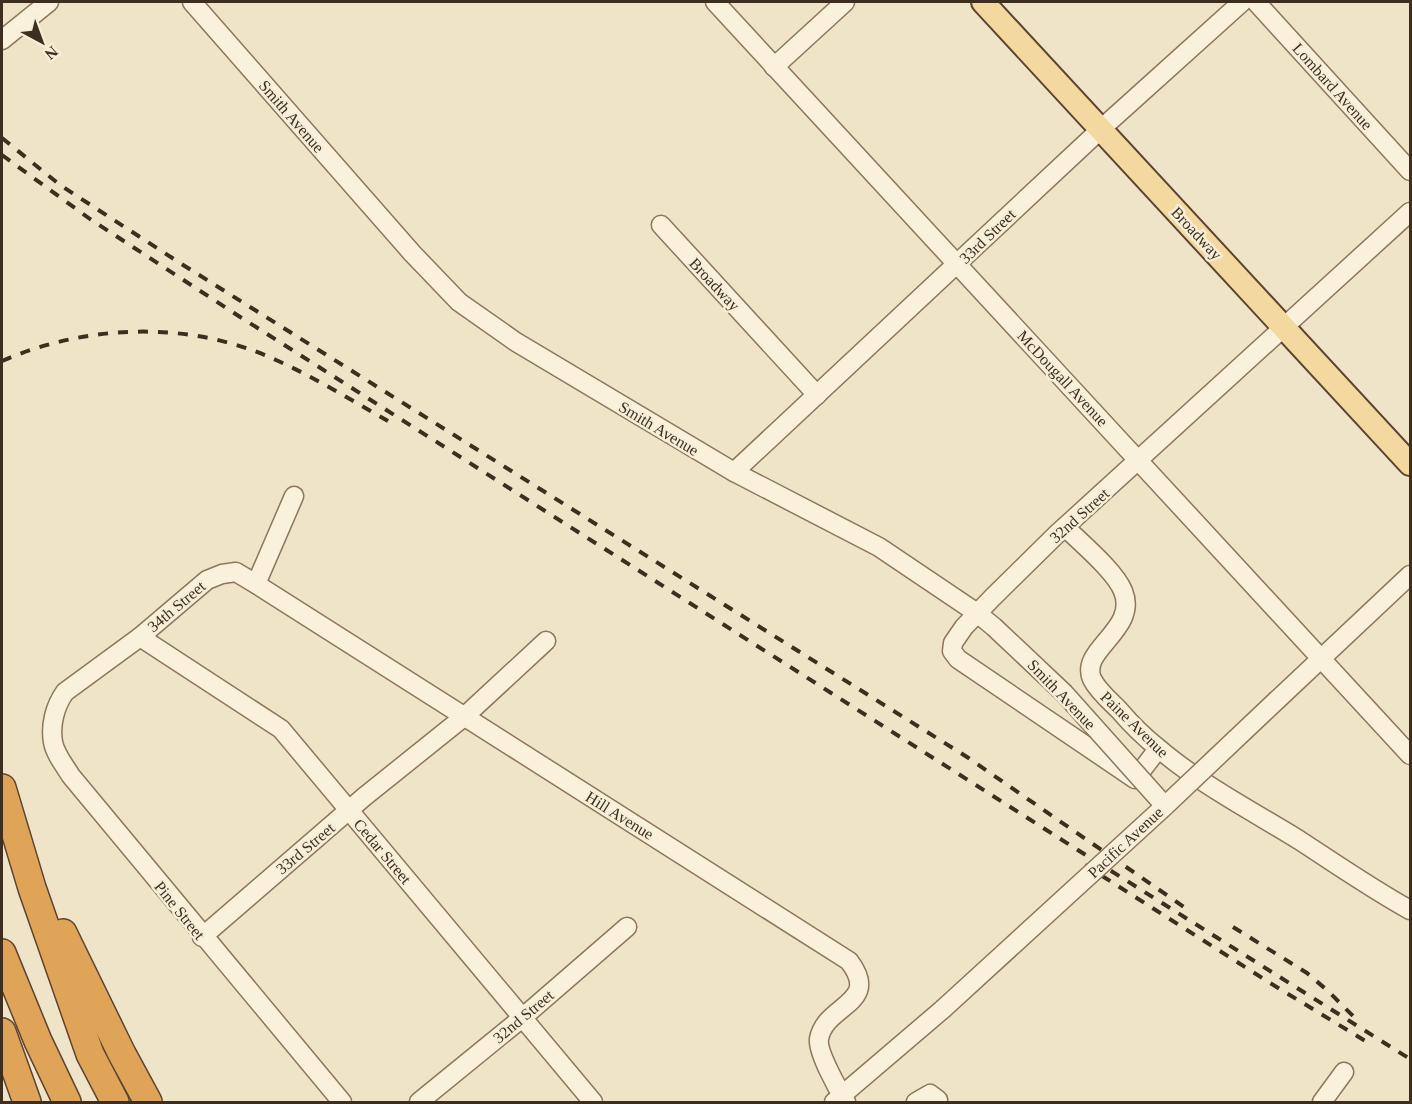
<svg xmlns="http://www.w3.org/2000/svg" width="1412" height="1104" font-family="Georgia,serif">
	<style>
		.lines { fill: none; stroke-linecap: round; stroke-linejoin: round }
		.minor-casing { stroke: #8d765c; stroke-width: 21 }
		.major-casing { stroke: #5b4430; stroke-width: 26 }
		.highway-casing { stroke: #5b4430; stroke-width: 30 }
		.minor { stroke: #faf1dc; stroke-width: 18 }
		.major { stroke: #f3d9a0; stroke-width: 22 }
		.highway { stroke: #e0a458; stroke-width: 27 }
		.rail { stroke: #3d2e20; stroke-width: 4; stroke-dasharray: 10 10; stroke-linecap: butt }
		.minor-bridge-casing { stroke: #8d765c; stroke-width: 21; stroke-linecap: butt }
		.minor-bridge { stroke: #faf1dc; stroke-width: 18 }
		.labels { text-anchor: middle; stroke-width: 5; stroke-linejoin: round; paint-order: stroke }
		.street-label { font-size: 16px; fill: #3d2e20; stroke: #f7eed8 }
	</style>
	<rect width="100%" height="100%" fill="#f0e4c8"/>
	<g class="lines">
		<defs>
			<g id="minor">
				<path d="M192,2L412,253L459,302L516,342L734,472L879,547L977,613L994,627"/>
				<path d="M715,2L1410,755"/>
				<path d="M1256,2L1410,171"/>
				<path d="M2,40L49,2"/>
				<path d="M774,67L845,2"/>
				<path d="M661,225L817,395"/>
				<path d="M734,472L1101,129L1242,2"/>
				<path d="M294,496L256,584L236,572L222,574L207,580L140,637L65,692C55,706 50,725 53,742C55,754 65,766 71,776L342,1102"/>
				<path d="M1065,527C1081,543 1115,571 1123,591C1139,630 1079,649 1092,679C1098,691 1110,701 1119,710C1131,724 1144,737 1158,748C1200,784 1252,811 1299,840C1336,864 1372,889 1410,910"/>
				<path d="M256,584L849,961C882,1004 825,1004 819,1039C817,1052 839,1091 846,1102"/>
				<path d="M140,637L281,729L593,1102"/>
				<path d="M1277,700L1410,575"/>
				<path d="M1158,749L1135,779L958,659L952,651L953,643L964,627L993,597L1057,534L1410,212"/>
				<path d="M202,937L364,797L465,716L546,641"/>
				<path d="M419,1102L522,1018L627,927"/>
				<path d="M834,1102L943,1009"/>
				<path d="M916,1102L930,1094L938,1100"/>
				<path d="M1322,1102L1344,1072"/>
			</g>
			<path id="major" d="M983,2L1410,464"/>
			<g id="highway">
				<path d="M2,788L32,888L90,1054L115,1102"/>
				<path d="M63,933L122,1054L148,1102"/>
				<path d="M2,953L38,1041L67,1102"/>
				<path d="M2,1032L27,1102"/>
			</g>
		</defs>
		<use href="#minor" class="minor-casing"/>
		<use href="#major" class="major-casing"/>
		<use href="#highway" class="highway-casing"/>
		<use href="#minor" class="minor"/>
		<use href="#major" class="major"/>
		<use href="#highway" class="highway"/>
		<g class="rail">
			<path d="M2,138L60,185L180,263L967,757L1184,907"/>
			<path d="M2,155L90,219L234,313L1081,852L1410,1059"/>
			<path d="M2,361C87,324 190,320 276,360C314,377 351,400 388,421"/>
			<path d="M1085,865L1270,983L1372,1045"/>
			<path d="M1233,927L1307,973L1328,991L1353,1016"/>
		</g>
		<defs>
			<g id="minor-bridge">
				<path d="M994,627L1064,693L1165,806"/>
				<path d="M943,1009L1165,806L1277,700"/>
			</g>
		</defs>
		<use href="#minor-bridge" class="minor-bridge-casing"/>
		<use href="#minor-bridge" class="minor-bridge"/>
	</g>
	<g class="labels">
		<g class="street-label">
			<text transform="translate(1333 86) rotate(48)" y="6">Lombard Avenue</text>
			<text transform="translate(292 116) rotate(49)" y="6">Smith Avenue</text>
			<text transform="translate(1197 233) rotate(47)" y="6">Broadway</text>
			<text transform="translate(987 236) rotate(-44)" y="6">33rd Street</text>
			<text transform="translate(715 284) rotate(47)" y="6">Broadway</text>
			<text transform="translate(1063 378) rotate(47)" y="6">McDougall Avenue</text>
			<text transform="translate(659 428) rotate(31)" y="6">Smith Avenue</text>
			<text transform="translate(1079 515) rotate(-42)" y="6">32nd Street</text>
			<text transform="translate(176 606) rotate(-40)" y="6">34th Street</text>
			<text transform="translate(1062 694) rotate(46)" y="6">Smith Avenue</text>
			<text transform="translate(1135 724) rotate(44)" y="6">Paine Avenue</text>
			<text transform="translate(620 815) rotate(32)" y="6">Hill Avenue</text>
			<text transform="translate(1125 842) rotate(-43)" y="6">Pacific Avenue</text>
			<text transform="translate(305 848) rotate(-40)" y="6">33rd Street</text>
			<text transform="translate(383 851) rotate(50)" y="6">Cedar Street</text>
			<text transform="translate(180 910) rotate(51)" y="6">Pine Street</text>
			<text transform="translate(523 1016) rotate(-40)" y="6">32nd Street</text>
		</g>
	</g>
	<rect width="1412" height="1104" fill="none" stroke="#3d2e20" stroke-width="6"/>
	<g transform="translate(42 42) rotate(139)" stroke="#f7eed8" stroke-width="4.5" paint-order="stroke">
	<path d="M0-4.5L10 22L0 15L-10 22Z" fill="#3d2e20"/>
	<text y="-9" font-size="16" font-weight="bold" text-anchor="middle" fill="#3d2e20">N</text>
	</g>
</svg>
